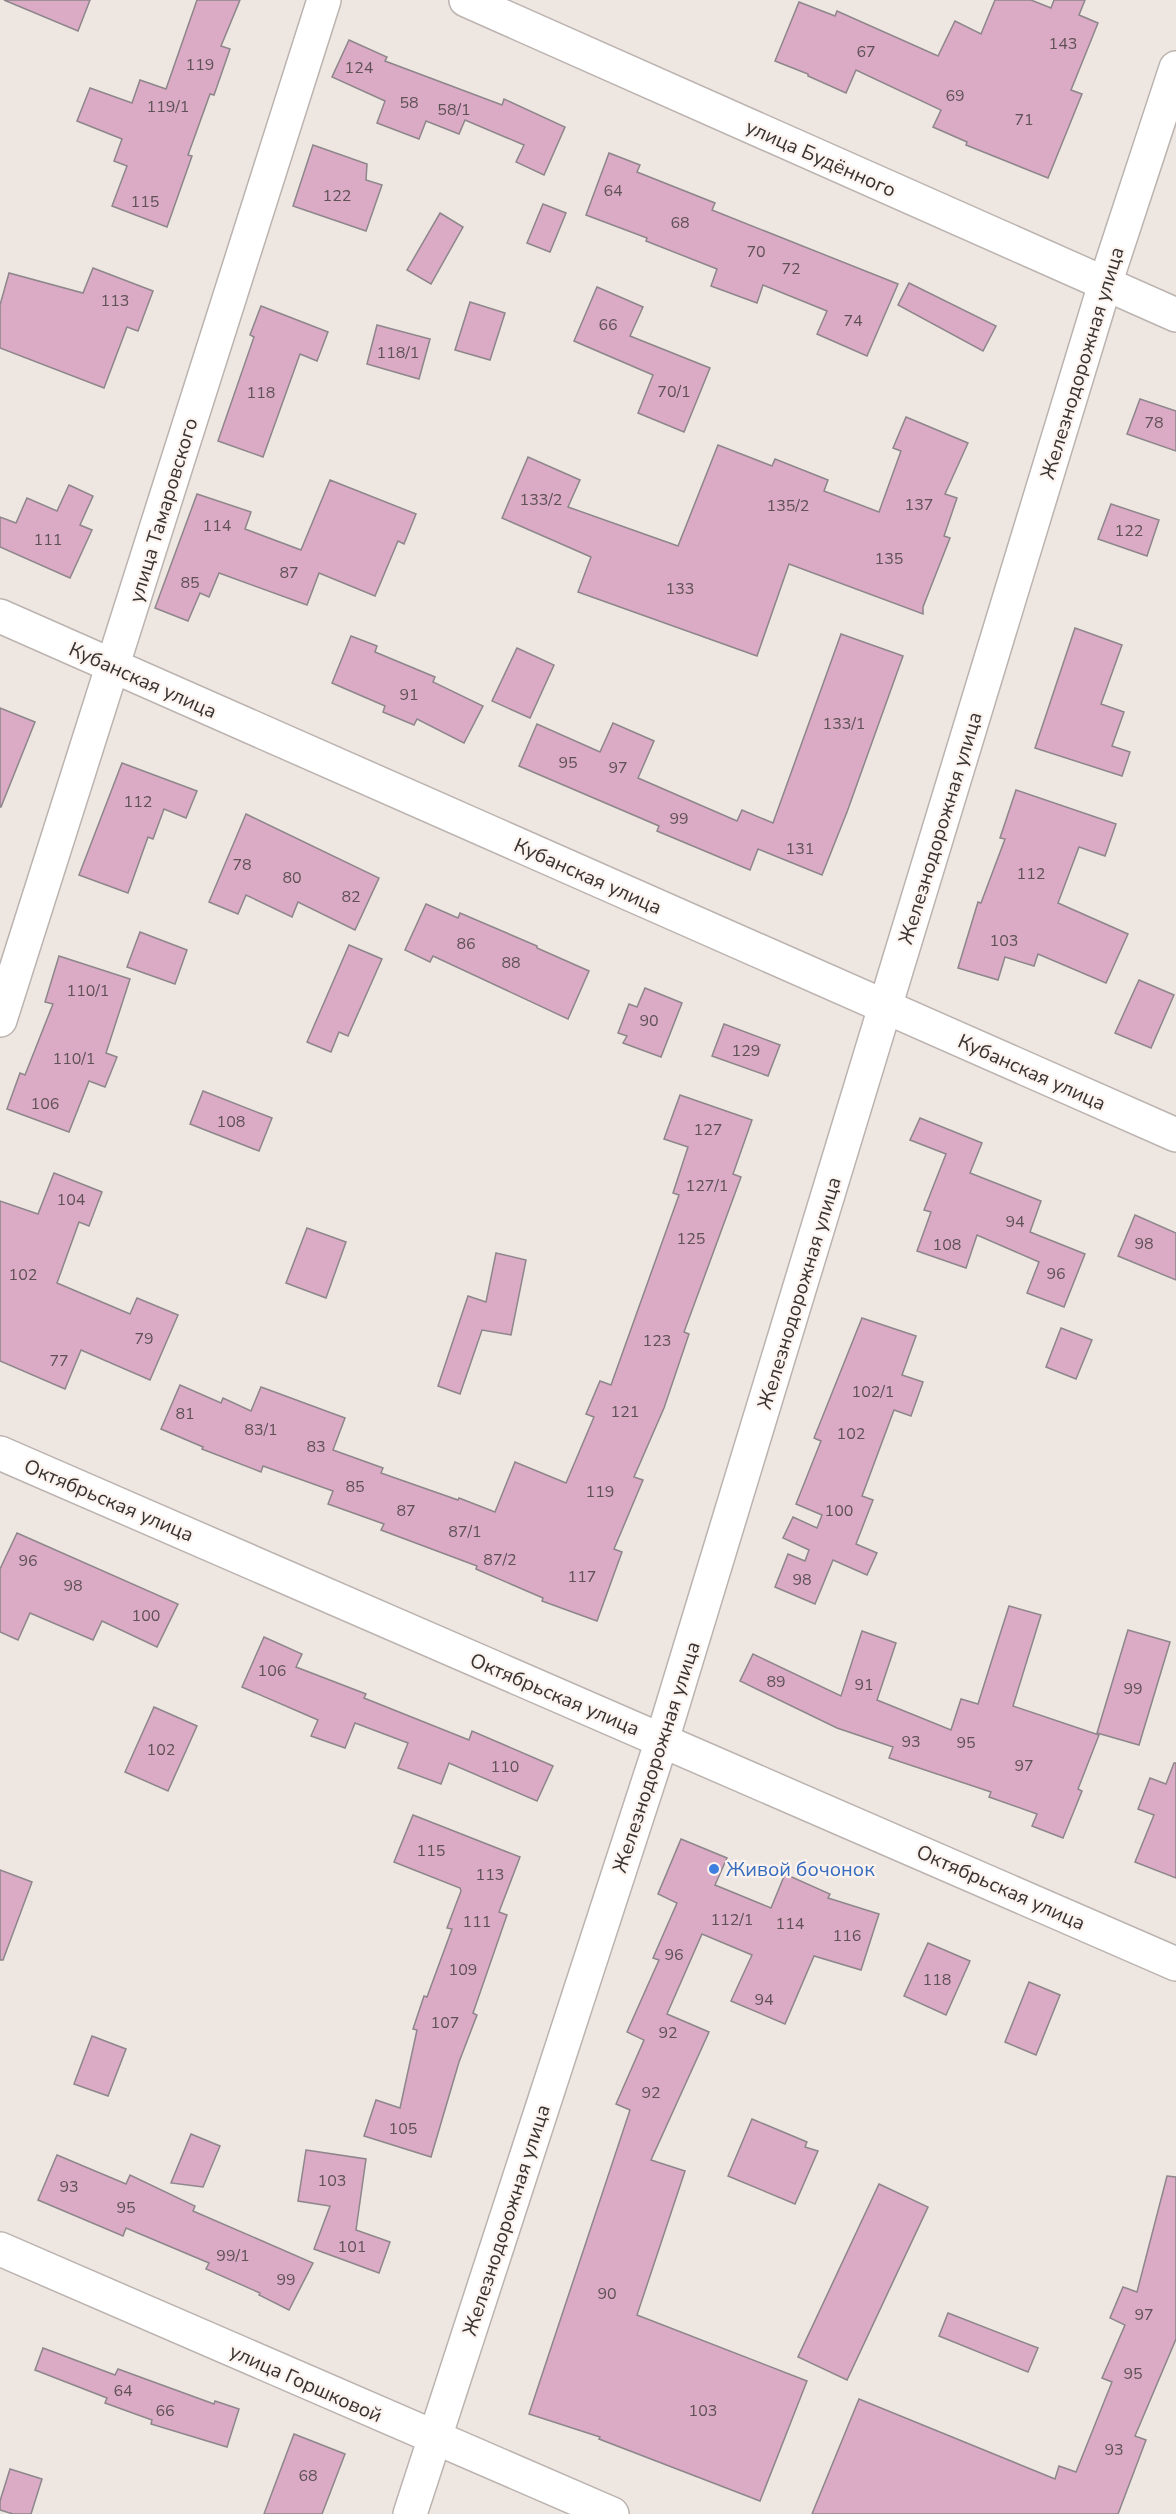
<svg xmlns="http://www.w3.org/2000/svg" width="1176" height="2514" font-family="'Nunito Sans',sans-serif">
	<style>
		.building { fill: #dbabc6; stroke: #8d868a; stroke-width: 1.5 }
		.lines { fill: none; stroke-linecap: round; stroke-linejoin: round }
		.street-casing { stroke: #bbb3af; stroke-width: 36 }
		.street { stroke: #fff; stroke-width: 33 }
		.shop-dot { fill: #3f7fe0; stroke: #fcf3ef; stroke-width: 2 }
		.labels { text-anchor: middle; stroke-width: 4.5; stroke-linejoin: round; paint-order: stroke }
		.number-label { font-size: 16px; fill: #5f5156 }
		.street-label { font-size: 20px; fill: #363331; stroke: #fcf3ef }
		.shop-label { font-size: 20px; fill: #366cbe; stroke: #fcf3ef; text-anchor: start }
	</style>
	<rect width="100%" height="100%" fill="#eee6e1"/>
	<g class="building">
		<path d="M4,0H90L78,31Z"/>
		<path d="M197,0H240L221,46L230,49L214,95L210,94L188,155L192,156L167,227L112,206L127,166L114,161L122,139L77,121L90,88L132,103L140,80L166,89Z"/>
		<path d="M995,0H1031L1051,8L1054,0H1085L1079,15L1098,23L1071,90L1082,94L1048,178L966,145L967,142L933,127L941,110L856,70L846,93L808,76V74L775,61L799,2L835,16L837,11L938,56L955,21L981,34Z"/>
		<path d="M349,40L387,57L385,61L502,105L504,99L565,127L544,175L516,162L524,145L465,120L459,134L426,121L419,139L377,123L385,101L332,77Z"/>
		<path d="M313,145L367,164L366,180L382,185L366,231L293,206Z"/>
		<path d="M609,153L640,165L637,172L715,203L712,210L898,284L867,356L817,334L827,311L763,285L757,303L711,286L717,269L646,241L647,238L586,215Z"/>
		<path d="M543,204L566,213L550,252L527,243Z"/>
		<path d="M440,213L463,227L431,284L407,270Z"/>
		<path d="M93,268L153,291L138,331L127,327L104,388L0,348V305L9,273L83,293Z"/>
		<path d="M909,283L996,326L983,351L898,305Z"/>
		<path d="M597,287L643,307L630,336L710,368L684,432L638,413L653,375L574,341Z"/>
		<path d="M470,302L505,313L490,360L455,350Z"/>
		<path d="M261,306L328,332L317,361L300,354L263,457L218,441L254,337L250,335Z"/>
		<path d="M377,325L430,339L419,379L367,364Z"/>
		<path d="M1140,399L1176,411V451L1127,434Z"/>
		<path d="M906,417L968,443L945,494L957,498L944,536L950,538L923,607V614L789,564L757,656L578,592L591,557L502,518L528,457L580,480L568,507L678,546L718,445L772,466L775,459L828,480L824,491L879,512L901,451L893,448Z"/>
		<path d="M330,480L416,514L404,544L398,541L375,596L319,573L307,605L219,573L209,597L200,593L188,621L155,608L197,494L251,512L245,529L301,550Z"/>
		<path d="M69,485L93,496L80,525L92,530L70,578L0,547V517L16,523L27,498L57,511Z"/>
		<path d="M1111,504L1159,520L1147,556L1098,539Z"/>
		<path d="M1075,628L1122,645L1101,704L1124,712L1112,746L1130,752L1122,776L1035,748Z"/>
		<path d="M841,634L903,656L847,812L822,875L758,849L750,870L657,831L659,826L519,766L537,724L600,752L613,723L654,741L638,778L737,821L742,810L773,823Z"/>
		<path d="M351,636L377,646L375,652L435,677L433,682L483,706L464,743L417,719L414,725L383,712L385,706L332,683Z"/>
		<path d="M517,648L554,665L530,718L492,701Z"/>
		<path d="M0,708L35,722L1,807H0Z"/>
		<path d="M122,763L197,791L186,818L164,809L153,839L148,837L128,893L79,875Z"/>
		<path d="M1016,790L1116,824L1105,856L1079,847L1058,903L1128,934L1106,983L1038,954L1034,966L1005,957L998,980L958,968L978,902L981,903L1005,839L1000,838Z"/>
		<path d="M246,814L379,878L355,930L298,902L292,917L246,895L238,914L209,902Z"/>
		<path d="M426,904L458,918L460,913L537,946V948L589,971L568,1019L433,956L430,962L405,950Z"/>
		<path d="M140,932L187,950L175,984L127,967Z"/>
		<path d="M349,945L382,959L348,1036L339,1032L331,1052L307,1042Z"/>
		<path d="M59,956L130,979L106,1053L117,1057L105,1087L89,1081L69,1132L7,1109L20,1073L25,1075L53,1004L45,1002Z"/>
		<path d="M1139,980L1174,995L1151,1048L1115,1033Z"/>
		<path d="M645,988L682,1003L661,1057L623,1043L627,1036L618,1033L629,1004L637,1007Z"/>
		<path d="M724,1024L780,1045L768,1076L712,1056Z"/>
		<path d="M203,1091L272,1118L259,1151L190,1124Z"/>
		<path d="M680,1095L752,1120L733,1174L741,1177L684,1332L689,1334L664,1408L634,1477L643,1480L614,1549L622,1552L597,1621L542,1601L543,1598L476,1569L477,1566L381,1530L384,1524L328,1504L333,1491L263,1466L261,1472L202,1449L203,1447L161,1429L180,1385L221,1403L223,1398L251,1411L261,1387L345,1418L333,1450L383,1468L381,1473L458,1500L459,1498L495,1512L515,1462L566,1483L594,1417L586,1414L600,1381L611,1385L679,1195L673,1193L688,1147L664,1139Z"/>
		<path d="M920,1118L982,1143L970,1173L1041,1201L1030,1232L1085,1254L1064,1307L1027,1293L1039,1262L977,1235L966,1268L917,1251L931,1212L924,1210L946,1154L910,1140Z"/>
		<path d="M54,1173L102,1192L89,1226L79,1222L57,1283L130,1314L137,1298L178,1315L150,1380L81,1350L65,1389L0,1361V1201L38,1214Z"/>
		<path d="M1135,1215L1176,1233V1280L1118,1256Z"/>
		<path d="M307,1228L346,1242L326,1298L286,1283Z"/>
		<path d="M496,1253L526,1260L511,1335L482,1330L460,1394L438,1386L468,1296L486,1302Z"/>
		<path d="M862,1318L916,1336L902,1375L923,1382L911,1416L894,1410L862,1496L873,1500L856,1544L877,1553L867,1575L833,1560L815,1604L775,1587L788,1554L805,1561L809,1550L783,1538L793,1517L817,1528L822,1515L796,1504L821,1441L814,1438Z"/>
		<path d="M1061,1328L1092,1340L1076,1379L1046,1367Z"/>
		<path d="M17,1533L178,1604L157,1647L102,1621L93,1640L30,1613L18,1640L0,1632V1569Z"/>
		<path d="M1009,1606L1041,1615L1013,1706L1099,1735L1078,1789L1082,1791L1063,1838L1032,1826L1037,1814L989,1797L991,1792L889,1758L893,1747L837,1728L740,1681L753,1654L841,1696L862,1631L896,1643L877,1700L951,1730L961,1699L978,1704Z"/>
		<path d="M1128,1630L1170,1642L1139,1745L1097,1733Z"/>
		<path d="M264,1637L302,1654L296,1667L366,1694L364,1698L469,1740L472,1731L553,1766L537,1801L449,1763L441,1784L398,1768L408,1743L355,1723L345,1748L311,1736L318,1720L242,1687Z"/>
		<path d="M154,1707L197,1726L168,1791L125,1772Z"/>
		<path d="M1174,1763H1176V1878L1135,1862L1154,1815L1138,1809L1150,1778L1166,1784Z"/>
		<path d="M413,1815L520,1857L499,1912L507,1915L473,2013L477,2015L459,2062L431,2157L364,2136L376,2100L400,2108L417,2030L413,2029L424,1996L427,1997L452,1929L447,1928L461,1891L460,1888L394,1862Z"/>
		<path d="M681,1839L727,1858L715,1885L771,1908L785,1874L830,1894L828,1898L879,1914L861,1970L814,1956L785,2024L731,2001L752,1955L702,1934L667,2014L709,2032L651,2160L685,2171L637,2315L807,2381L760,2501L599,2439L600,2437L529,2414L630,2110L616,2104L644,2040L627,2032L659,1960L653,1958L677,1903L658,1894Z"/>
		<path d="M0,1870L32,1882L3,1960H0Z"/>
		<path d="M928,1943L970,1961L946,2015L904,1996Z"/>
		<path d="M1029,1982L1060,1995L1036,2055L1005,2042Z"/>
		<path d="M92,2036L126,2049L108,2096L74,2084Z"/>
		<path d="M752,2119L807,2142L805,2147L818,2151L795,2204L728,2176Z"/>
		<path d="M191,2134L220,2146L203,2187L171,2183Z"/>
		<path d="M306,2150L366,2159L356,2230L390,2242L379,2273L314,2249L330,2206L298,2201Z"/>
		<path d="M57,2155L126,2184L130,2175L195,2206L193,2211L313,2263L289,2310L259,2295L260,2293L206,2269L209,2263L126,2228L123,2236L38,2200Z"/>
		<path d="M1167,2176L1176,2177V2339L1135,2436L1146,2440L1118,2514H812L859,2399L1055,2479L1059,2466L1076,2472L1112,2382L1102,2378L1125,2325L1110,2318L1123,2287L1137,2292Z"/>
		<path d="M879,2184L928,2207L847,2380L798,2357Z"/>
		<path d="M948,2313L1038,2348L1028,2372L939,2336Z"/>
		<path d="M43,2348L115,2375L118,2369L214,2404L215,2401L239,2409L227,2447L151,2424L152,2420L105,2403L107,2398L35,2370Z"/>
		<path d="M294,2434L345,2454L322,2514H264Z"/>
		<path d="M10,2469L42,2479L31,2514H13L0,2510V2501Z"/>
	</g>
	<g class="lines">
		<defs>
			<g id="street">
				<path d="M466,0L1176,315"/>
				<path d="M0,616L1176,1135"/>
				<path d="M0,1020L324,0"/>
				<path d="M0,1453L1176,1964"/>
				<path d="M0,2249L612,2514"/>
				<path d="M410,2514L662,1740L1105,284L1176,68"/>
			</g>
		</defs>
		<use href="#street" class="street-casing"/>
		<use href="#street" class="street"/>
	</g>
	<circle class="shop-dot" cx="714" cy="1869" r="6"/>
	<g class="labels">
		<g class="number-label">
			<text x="1063" y="49">143</text>
			<text x="866" y="57">67</text>
			<text x="200" y="70">119</text>
			<text x="359" y="73">124</text>
			<text x="955" y="101">69</text>
			<text x="409" y="108">58</text>
			<text x="168" y="112">119/1</text>
			<text x="454" y="115">58/1</text>
			<text x="1024" y="125">71</text>
			<text x="613" y="196">64</text>
			<text x="337" y="201">122</text>
			<text x="145" y="207">115</text>
			<text x="680" y="228">68</text>
			<text x="756" y="257">70</text>
			<text x="791" y="274">72</text>
			<text x="115" y="306">113</text>
			<text x="853" y="326">74</text>
			<text x="608" y="330">66</text>
			<text x="398" y="358">118/1</text>
			<text x="674" y="397">70/1</text>
			<text x="261" y="398">118</text>
			<text x="1154" y="428">78</text>
			<text x="541" y="505">133/2</text>
			<text x="919" y="510">137</text>
			<text x="788" y="511">135/2</text>
			<text x="217" y="531">114</text>
			<text x="1129" y="536">122</text>
			<text x="48" y="545">111</text>
			<text x="889" y="564">135</text>
			<text x="289" y="578">87</text>
			<text x="190" y="588">85</text>
			<text x="680" y="594">133</text>
			<text x="409" y="700">91</text>
			<text x="844" y="729">133/1</text>
			<text x="568" y="768">95</text>
			<text x="618" y="773">97</text>
			<text x="138" y="807">112</text>
			<text x="679" y="824">99</text>
			<text x="800" y="854">131</text>
			<text x="242" y="870">78</text>
			<text x="1031" y="879">112</text>
			<text x="292" y="883">80</text>
			<text x="351" y="902">82</text>
			<text x="1004" y="946">103</text>
			<text x="466" y="949">86</text>
			<text x="511" y="968">88</text>
			<text x="88" y="996">110/1</text>
			<text x="649" y="1026">90</text>
			<text x="746" y="1056">129</text>
			<text x="74" y="1064">110/1</text>
			<text x="45" y="1109">106</text>
			<text x="231" y="1127">108</text>
			<text x="708" y="1135">127</text>
			<text x="707" y="1191">127/1</text>
			<text x="71" y="1205">104</text>
			<text x="1015" y="1227">94</text>
			<text x="691" y="1244">125</text>
			<text x="1144" y="1249">98</text>
			<text x="947" y="1250">108</text>
			<text x="1056" y="1279">96</text>
			<text x="23" y="1280">102</text>
			<text x="144" y="1344">79</text>
			<text x="657" y="1346">123</text>
			<text x="59" y="1366">77</text>
			<text x="873" y="1397">102/1</text>
			<text x="625" y="1417">121</text>
			<text x="185" y="1419">81</text>
			<text x="261" y="1435">83/1</text>
			<text x="851" y="1439">102</text>
			<text x="316" y="1452">83</text>
			<text x="355" y="1492">85</text>
			<text x="600" y="1497">119</text>
			<text x="406" y="1516">87</text>
			<text x="839" y="1516">100</text>
			<text x="465" y="1537">87/1</text>
			<text x="500" y="1565">87/2</text>
			<text x="28" y="1566">96</text>
			<text x="582" y="1582">117</text>
			<text x="802" y="1585">98</text>
			<text x="73" y="1591">98</text>
			<text x="146" y="1621">100</text>
			<text x="272" y="1676">106</text>
			<text x="776" y="1687">89</text>
			<text x="864" y="1690">91</text>
			<text x="1133" y="1694">99</text>
			<text x="911" y="1747">93</text>
			<text x="966" y="1748">95</text>
			<text x="161" y="1755">102</text>
			<text x="1024" y="1771">97</text>
			<text x="505" y="1772">110</text>
			<text x="431" y="1856">115</text>
			<text x="490" y="1880">113</text>
			<text x="732" y="1925">112/1</text>
			<text x="477" y="1927">111</text>
			<text x="790" y="1929">114</text>
			<text x="847" y="1941">116</text>
			<text x="674" y="1960">96</text>
			<text x="463" y="1975">109</text>
			<text x="937" y="1985">118</text>
			<text x="764" y="2005">94</text>
			<text x="445" y="2028">107</text>
			<text x="668" y="2038">92</text>
			<text x="651" y="2098">92</text>
			<text x="403" y="2134">105</text>
			<text x="332" y="2186">103</text>
			<text x="69" y="2192">93</text>
			<text x="126" y="2213">95</text>
			<text x="352" y="2252">101</text>
			<text x="233" y="2261">99/1</text>
			<text x="286" y="2285">99</text>
			<text x="607" y="2299">90</text>
			<text x="1144" y="2320">97</text>
			<text x="1133" y="2379">95</text>
			<text x="123" y="2396">64</text>
			<text x="165" y="2416">66</text>
			<text x="703" y="2416">103</text>
			<text x="1114" y="2455">93</text>
			<text x="308" y="2481">68</text>
		</g>
		<g class="street-label">
			<text transform="translate(821 158) rotate(24)" y="7">улица Будённого</text>
			<text transform="translate(1082 363) rotate(-73)" y="7">Железнодорожная улица</text>
			<text transform="translate(163 510) rotate(-73)" y="7">улица Тамаровского</text>
			<text transform="translate(143 680) rotate(24)" y="7">Кубанская улица</text>
			<text transform="translate(940 828) rotate(-73)" y="7">Железнодорожная улица</text>
			<text transform="translate(588 876) rotate(24)" y="7">Кубанская улица</text>
			<text transform="translate(1032 1072) rotate(24)" y="7">Кубанская улица</text>
			<text transform="translate(799 1293) rotate(-73)" y="7">Железнодорожная улица</text>
			<text transform="translate(109 1500) rotate(23)" y="7">Октябрьская улица</text>
			<text transform="translate(555 1694) rotate(23)" y="7">Октябрьская улица</text>
			<text transform="translate(656 1757) rotate(-72)" y="7">Железнодорожная улица</text>
			<text transform="translate(1001 1887) rotate(24)" y="7">Октябрьская улица</text>
			<text transform="translate(506 2220) rotate(-72)" y="7">Железнодорожная улица</text>
			<text transform="translate(306 2383) rotate(24)" y="7">улица Горшковой</text>
		</g>
		<g class="shop-label">
			<text x="726" y="1876">Живой бочонок</text>
		</g>
	</g>
</svg>
